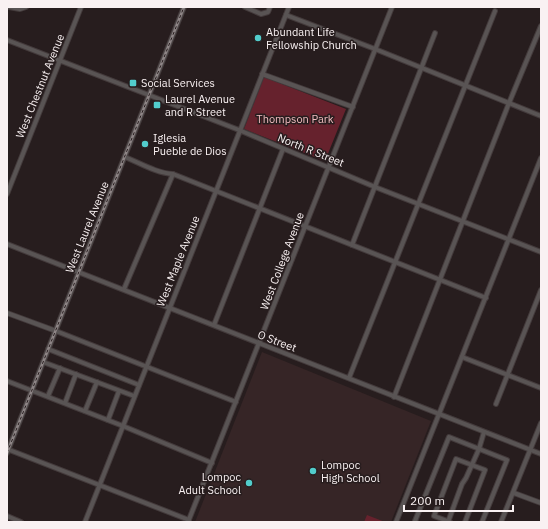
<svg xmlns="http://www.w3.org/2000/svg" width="548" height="529" font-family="'IBM Plex Sans',sans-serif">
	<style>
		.built { fill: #362526 }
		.green { fill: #66222d }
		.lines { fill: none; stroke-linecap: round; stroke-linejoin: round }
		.minor-casing { stroke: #443b3c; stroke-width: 6 }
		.minor { stroke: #595454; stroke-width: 4 }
		.rail-casing { stroke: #8e8586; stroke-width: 2.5 }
		.rail { stroke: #271d1e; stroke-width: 1; stroke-dasharray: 3; stroke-linecap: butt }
		.poi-dot { fill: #52cdcc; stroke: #271d1e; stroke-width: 1.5 }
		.labels { text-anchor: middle; stroke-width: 3; stroke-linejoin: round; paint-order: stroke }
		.poi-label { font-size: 11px; fill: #f9f1f2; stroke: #271d1e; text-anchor: start }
		.street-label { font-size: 11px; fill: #f9f1f2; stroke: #271d1e }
		.park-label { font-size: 11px; fill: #f2bdc0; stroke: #271d1e }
	</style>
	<rect width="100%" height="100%" fill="#271d1e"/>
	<path class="built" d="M262,352L431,421L391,522H195Z"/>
	<g class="green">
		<path d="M264,77L346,109L325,161L244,129Z"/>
		<path d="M367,515L385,522H364Z"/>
	</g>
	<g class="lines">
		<defs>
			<g id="minor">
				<path d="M9,7L20,9L26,7"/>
				<path d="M245,7L261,14L268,12L270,7"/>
				<path d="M286,15L375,49L541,116"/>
				<path d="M7,40L239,130L375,187L541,252"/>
				<path d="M262,74L353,107"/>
				<path d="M125,157C140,163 156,173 173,174L486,298"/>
				<path d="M7,194L81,7"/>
				<path d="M7,244L541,454"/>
				<path d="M352,245L435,33"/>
				<path d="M124,289L173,174"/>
				<path d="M7,313L56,331L236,402"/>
				<path d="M214,325L283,149"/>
				<path d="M48,349L139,385"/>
				<path d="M462,357L541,388"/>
				<path d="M43,362L134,396"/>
				<path d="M349,378L495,11"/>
				<path d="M7,381L123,426L212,463"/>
				<path d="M48,396L60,368"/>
				<path d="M394,397L509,103L541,26"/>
				<path d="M65,403L76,374"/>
				<path d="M496,404L541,290"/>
				<path d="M85,411L97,382"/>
				<path d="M108,420L119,391"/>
				<path d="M7,449L189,520"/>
				<path d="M7,453L184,7"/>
				<path d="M514,493L541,503"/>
				<path d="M7,516L21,522"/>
				<path d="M85,522L289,7"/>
				<path d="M188,522L392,7"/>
				<path d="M396,522L541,158"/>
				<path d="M416,522L415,521L449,437L507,460L482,522"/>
				<path d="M448,522L462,484L466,478L479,449L484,432"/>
				<path d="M450,522L434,516L456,459L485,470L465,522"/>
				<path d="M501,522L541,423"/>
			</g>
		</defs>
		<use href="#minor" class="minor-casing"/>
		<use href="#minor" class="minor"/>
		<defs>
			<path id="rail" d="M7,453L184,7"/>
		</defs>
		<use href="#rail" class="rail-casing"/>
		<use href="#rail" class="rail"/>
	</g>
	<g class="poi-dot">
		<circle cx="258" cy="38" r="4"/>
		<rect x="129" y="79" width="8" height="8" rx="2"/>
		<rect x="153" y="101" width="8" height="8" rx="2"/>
		<circle cx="145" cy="144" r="4"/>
		<circle cx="313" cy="471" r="4"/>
		<circle cx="249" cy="483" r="4"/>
	</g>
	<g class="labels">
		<g class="poi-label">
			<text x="266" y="36">Abundant Life<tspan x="266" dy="13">Fellowship Church</tspan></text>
			<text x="141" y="87">Social Services</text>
			<text x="165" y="103">Laurel Avenue<tspan x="165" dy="13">and R Street</tspan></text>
			<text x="153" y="142">Iglesia<tspan x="153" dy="13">Pueble de Dios</tspan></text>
			<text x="321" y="469">Lompoc<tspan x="321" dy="13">High School</tspan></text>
			<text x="241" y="481" text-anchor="end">Lompoc<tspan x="241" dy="13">Adult School</tspan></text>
		</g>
		<g class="street-label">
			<text transform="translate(40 86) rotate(-68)" y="4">West Chestnut Avenue</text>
			<text transform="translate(311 150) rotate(22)" y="4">North R Street</text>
			<text transform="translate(87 227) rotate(-68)" y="4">West Laurel Avenue</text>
			<text transform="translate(178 261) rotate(-68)" y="4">West Maple Avenue</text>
			<text transform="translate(282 261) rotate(-69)" y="4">West College Avenue</text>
			<text transform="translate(277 341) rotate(21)" y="4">O Street</text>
		</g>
		<g class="park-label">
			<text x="295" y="123">Thompson Park</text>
		</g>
	</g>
	<rect width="548" height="529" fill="none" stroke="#f9f1f2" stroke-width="16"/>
	<path d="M404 505v6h109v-6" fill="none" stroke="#f9f1f2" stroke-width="2"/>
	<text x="410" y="505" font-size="12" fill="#f9f1f2" stroke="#271d1e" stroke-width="3" paint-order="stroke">200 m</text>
</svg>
